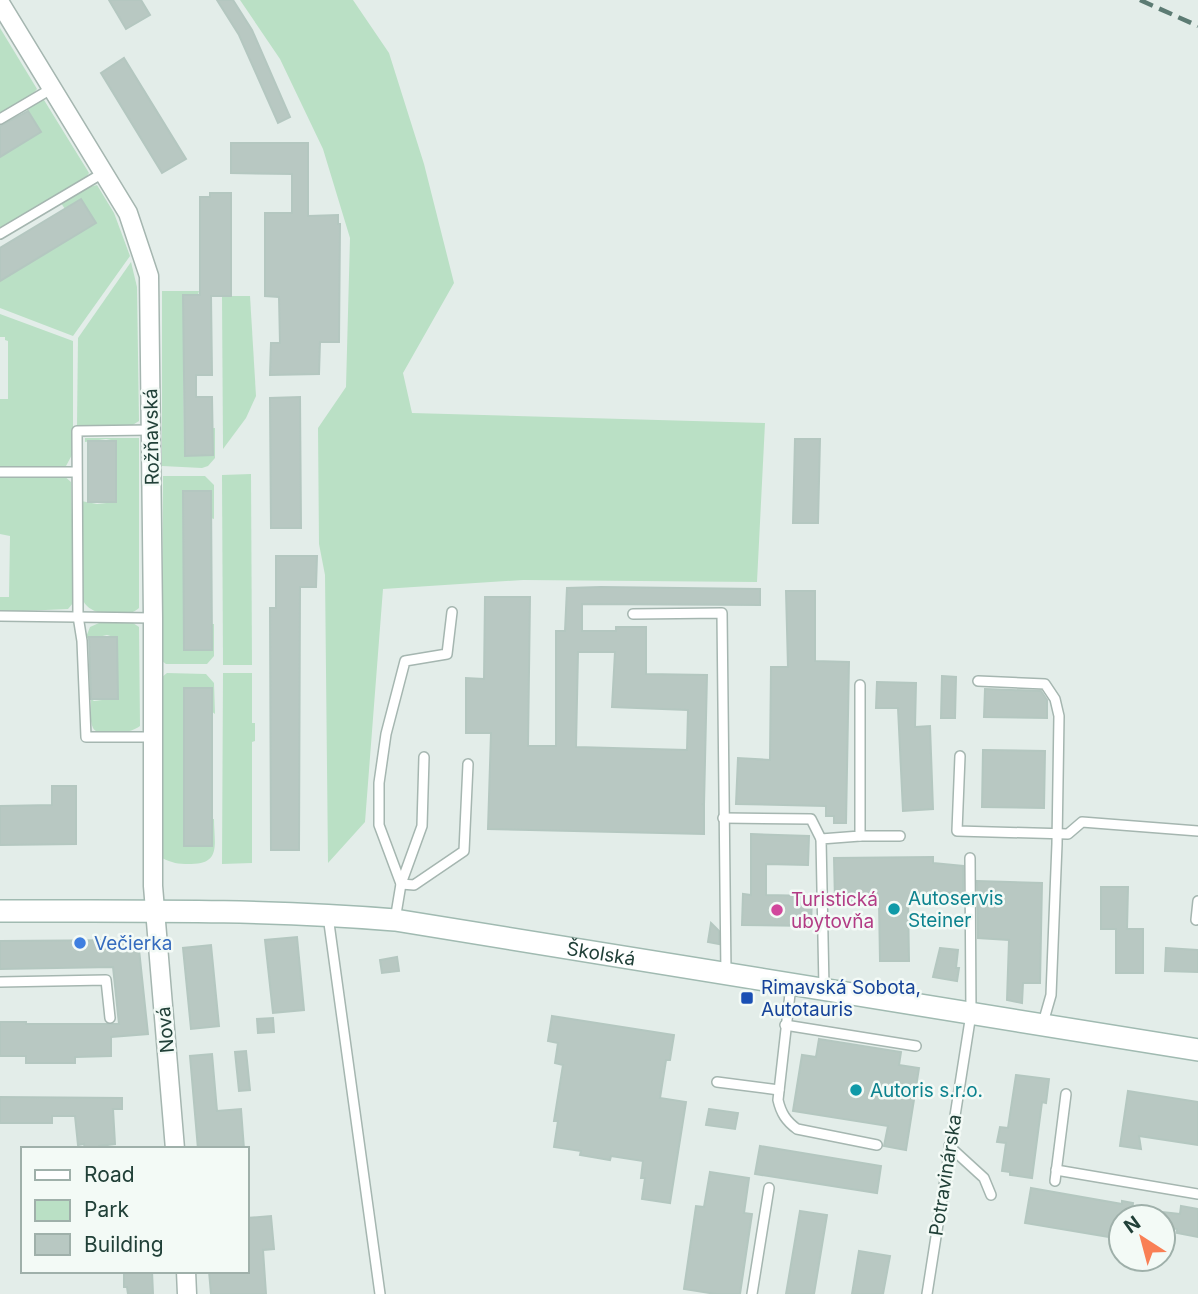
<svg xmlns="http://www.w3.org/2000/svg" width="1198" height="1294" font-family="Inter,sans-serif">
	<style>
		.green { fill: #bae0c5 }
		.building { fill: #b8c8c2; stroke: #b4c7c0; stroke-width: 2; fill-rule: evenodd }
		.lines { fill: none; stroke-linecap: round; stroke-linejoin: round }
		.lane-casing { stroke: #a5b6b0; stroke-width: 12 }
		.street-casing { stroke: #a5b6b0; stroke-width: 21 }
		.secondary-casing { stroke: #a0bab1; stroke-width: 24 }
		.lane { stroke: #fff; stroke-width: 9 }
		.street { stroke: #fff; stroke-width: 18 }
		.secondary { stroke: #fff; stroke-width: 21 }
		.rail { stroke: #5c7b73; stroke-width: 4.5; stroke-dasharray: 14 7; stroke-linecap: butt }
		.culture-dot { fill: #0f9aa8; stroke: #f3faf6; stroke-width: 2.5 }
		.hotel-dot { fill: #d1479c; stroke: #f3faf6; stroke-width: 2.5 }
		.shop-dot { fill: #3f7fe0; stroke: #f3faf6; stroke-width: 2.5 }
		.transit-dot { fill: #1a4fb4; stroke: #f3faf6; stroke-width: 2.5 }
		.labels { text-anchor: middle; stroke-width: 5; stroke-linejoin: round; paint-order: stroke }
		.street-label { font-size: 19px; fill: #214038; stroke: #f3faf6 }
		.culture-label { font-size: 19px; fill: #0d838f; stroke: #f3faf6; text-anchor: start }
		.hotel-label { font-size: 19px; fill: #b23c85; stroke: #f3faf6; text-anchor: start }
		.shop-label { font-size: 19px; fill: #366cbe; stroke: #f3faf6; text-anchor: start }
		.transit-label { font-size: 19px; fill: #164399; stroke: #f3faf6; text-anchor: start }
	</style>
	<rect width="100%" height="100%" fill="#e3ede9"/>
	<g class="green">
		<path d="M240,0H353L389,53L424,164L454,283L403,373L412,413L765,423L757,582L523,580L383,589L365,822L328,863L325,575L319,544L318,428L346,387L350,238L323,149L280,59Z"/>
		<path d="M0,28L37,89L32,95L0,114Z"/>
		<path d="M44,100L89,173L84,180L0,230V157L41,132L26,108L38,101Z"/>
		<path d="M97,185L114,213L130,256L73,336L0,308V281L95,223L81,199L65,209L61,203L89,187Z"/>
		<path d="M131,262L137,287L139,421L131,426H77L78,338Z"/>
		<path d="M162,291H199L198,295L183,296L184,455H212V428H215V458L208,466L202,468L162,466Z"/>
		<path d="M222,296H250L256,396L246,418L223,449Z"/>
		<path d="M0,314L73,341V453L66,466L0,467V399H8V341L5,340V337H0Z"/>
		<path d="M85,438H139V608C128,619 89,617 83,600L81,501L97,504L116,502V441L106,439L85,442Z"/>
		<path d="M251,474L252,665H223L222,475Z"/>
		<path d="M0,475H63L71,482L74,595L73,603L68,609L0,612V597H9L10,536L0,534Z"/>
		<path d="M163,476H205L214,485V519L211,518V491L183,492L184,650H211L212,624H214V656L207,664H166L162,661Z"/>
		<path d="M99,623H133L139,627L140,726C132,733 99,739 93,728C89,720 91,707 91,699L94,701L118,698L117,638L107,635L89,639L86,637L90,627Z"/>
		<path d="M167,673L206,674L214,683L215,714L184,689V846H212V819H214C214,844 222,865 189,864C178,864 172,863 162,858V677Z"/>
		<path d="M223,673H252V723H255V741L252,742V863L222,864Z"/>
	</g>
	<g class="building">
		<path d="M109,0H141L150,15L126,29Z"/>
		<path d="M217,0H233L252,30L290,117L278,123L239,35Z"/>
		<path d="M124,58L186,159L162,173L101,73Z"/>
		<path d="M28,111L41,132L0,157V126Z"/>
		<path d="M231,143H308V216L338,215V224H340L339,342H320L319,374L270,375L271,343H280L279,297L265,296V213H292V174L231,173Z"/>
		<path d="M210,193H231V296H211L212,375H196V397H212L213,455L185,456L183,295H200V197H210Z"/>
		<path d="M81,199L96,223L0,281V248Z"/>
		<path d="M300,397L301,528H271L270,398Z"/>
		<path d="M795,439H820L818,523H793Z"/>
		<rect x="88" y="441" width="28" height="61"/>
		<path d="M183,491H211L212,650H184Z"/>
		<path d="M276,556H317L316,587H300L299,850H271L270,608H276Z"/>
		<path d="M601,587L760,589V605L582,604V631H616V627H646V674L707,675L704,804H702L704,805V834L488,829L491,733H466V678L484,679L485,597H530L528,746H556V631H565L567,588ZM578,652H615L612,707L688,710L687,750L576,747Z"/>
		<path d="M786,591H815V661L849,662L846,823H834V816H826V806L736,804L738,758L770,760L771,667H788Z"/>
		<path d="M89,637H117L118,699H91Z"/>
		<path d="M942,676L956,677L955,718H941Z"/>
		<path d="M877,682L916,683L915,727L930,726L933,809L903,811L898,708H876Z"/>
		<rect x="184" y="688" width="28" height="158"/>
		<path d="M985,689L1041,691L1047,700V718L984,717Z"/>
		<path d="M983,750L1045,751L1044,808L982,807Z"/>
		<path d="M52,786H76V844L0,845V806L52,805Z"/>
		<path d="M751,834L809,836L808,865L766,864V895L812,896L811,926L742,925L743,894L751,895Z"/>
		<path d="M933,857V863L963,866V894L933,893V900H908L909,961H880L879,901H835L834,858Z"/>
		<path d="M977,881L1042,883L1040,983H1023L1022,1003L1007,1000L1009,940L978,938Z"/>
		<path d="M1101,887H1128L1127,929H1143V973H1116V929H1101Z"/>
		<path d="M711,923L719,931V944L708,942Z"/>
		<path d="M297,937L304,1010L273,1013L265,940Z"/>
		<path d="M138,940L148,1034L111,1037V1056L75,1057V1063H26V1056H0V1022H26V1024H119L113,967L0,969V941Z"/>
		<path d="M211,945L219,1026L191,1029L183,948Z"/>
		<path d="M940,948L958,950L956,968H959L957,981L933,977Z"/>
		<path d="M1166,948L1198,950V972L1165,971Z"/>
		<path d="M397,957L399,971L382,973L380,960Z"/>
		<path d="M552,1016L674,1035L670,1060H666L660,1098L686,1102L670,1203L642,1199L645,1178H641L643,1161L611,1156L610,1160L580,1155L581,1151L554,1147L558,1121H554L563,1065L555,1063L558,1043L548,1041Z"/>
		<path d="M273,1018L274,1032L258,1033L257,1019Z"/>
		<path d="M819,1039L901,1052L899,1065L919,1068L906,1150L884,1146L888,1126L793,1111L802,1055L816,1057Z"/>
		<path d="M246,1051L250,1090L239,1091L235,1052Z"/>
		<path d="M212,1054L217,1111L241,1109L244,1149H198L190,1056Z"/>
		<path d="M1016,1075L1049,1079L1046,1103L1042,1102L1032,1178L1010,1175V1172L1002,1171L1006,1143L997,1142L1000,1127L1008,1128Z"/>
		<path d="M1128,1091L1198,1102V1145L1139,1136L1141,1149L1120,1146Z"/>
		<path d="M0,1097L122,1098V1109H113L115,1144L99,1146V1149H85L84,1144L78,1145L75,1116H52V1123H0Z"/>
		<path d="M709,1109L738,1113L735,1129L706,1125Z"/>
		<path d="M760,1146L881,1166L877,1193L755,1174Z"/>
		<path d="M710,1172L749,1178L744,1213L752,1214L740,1294H716L684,1289L696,1206L704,1207Z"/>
		<path d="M1031,1188L1122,1204V1201L1133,1203L1131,1217H1121V1239L1025,1223Z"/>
		<path d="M1181,1206L1198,1209V1237L1177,1233V1229L1163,1227V1212L1180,1214Z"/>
		<path d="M800,1211L827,1215L814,1294H786Z"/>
		<path d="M271,1216L274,1249L263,1250L266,1294H211L209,1271H247V1218Z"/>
		<path d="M859,1251L890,1256L883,1294H852Z"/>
		<path d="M152,1271L153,1294H128L127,1287H124V1273Z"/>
	</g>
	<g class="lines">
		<defs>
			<g id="lane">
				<path d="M0,119L51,89"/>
				<path d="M0,234L103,173"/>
				<path d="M150,430L77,431L78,616L82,641L86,737H154"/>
				<path d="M0,472H76"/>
				<path d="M633,614L722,613L726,974"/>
				<path d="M0,616L153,618"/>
				<path d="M978,681L1045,684L1055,699L1059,716L1057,844L1051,995L1043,1023"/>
				<path d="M960,756L957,831L1068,834L1082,822L1198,831"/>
				<path d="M424,757L422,826L401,884L414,885L464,851L468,764"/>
				<path d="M723,818L811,819L821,839"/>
				<path d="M860,836H900"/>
				<path d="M328,916L380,1294"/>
				<path d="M395,920L401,884L379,825V783L386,734L405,661L447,654L452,612"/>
				<path d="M1196,920L1198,901"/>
				<path d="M0,982L106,980L110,1018"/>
				<path d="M791,985L778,1100C781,1113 786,1121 797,1129L877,1145"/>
				<path d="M824,988L821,839L860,836V685"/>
				<path d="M785,1025L916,1046"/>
				<path d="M717,1082L779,1090"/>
				<path d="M949,1146L984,1178L991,1195"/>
				<path d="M1056,1170L1198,1194"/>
				<path d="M1055,1181L1066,1094"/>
				<path d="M752,1294L769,1188"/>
				<path d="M927,1294L971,1014L970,858"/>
			</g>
			<g id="street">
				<path d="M0,3L128,213L149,276L153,618V886L175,1149"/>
				<path d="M186,1271L187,1294"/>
			</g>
			<g id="secondary">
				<path id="s1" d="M0,911C131,911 264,909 395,920L1198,1050"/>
			</g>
		</defs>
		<use href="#lane" class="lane-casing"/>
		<use href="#street" class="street-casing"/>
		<use href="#secondary" class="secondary-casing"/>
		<use href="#lane" class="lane"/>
		<use href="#street" class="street"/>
		<use href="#secondary" class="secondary"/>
		<path class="rail" d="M1140,0L1198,26"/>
	</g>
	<g class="culture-dot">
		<circle cx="894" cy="909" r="7"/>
		<circle cx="856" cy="1090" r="7"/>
	</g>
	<circle class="hotel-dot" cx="777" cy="910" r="7"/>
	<circle class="shop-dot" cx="80" cy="943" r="7"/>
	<rect class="transit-dot" x="740" y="991" width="14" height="14" rx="3.5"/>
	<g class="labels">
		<g class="street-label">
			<text transform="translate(151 437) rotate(-91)" y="7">Rožňavská</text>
			<text dy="7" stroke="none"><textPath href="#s1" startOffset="604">Školská</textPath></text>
			<text transform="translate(165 1030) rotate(-95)" y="7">Nová</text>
			<text transform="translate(945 1175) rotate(-81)" y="7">Potravinárska</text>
		</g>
		<g class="culture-label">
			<text x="908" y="905">Autoservis<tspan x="908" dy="22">Steiner</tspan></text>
			<text x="870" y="1097">Autoris s.r.o.</text>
		</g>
		<g class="hotel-label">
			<text x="791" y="906">Turistická<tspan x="791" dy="22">ubytovňa</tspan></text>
		</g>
		<g class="shop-label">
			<text x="94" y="950">Večierka</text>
		</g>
		<g class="transit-label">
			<text x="761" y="994">Rimavská Sobota,<tspan x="761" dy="22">Autotauris</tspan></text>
		</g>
	</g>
	<rect x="21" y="1147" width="228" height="126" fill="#f3faf6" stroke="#9fb0aa" stroke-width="2"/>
	<rect x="35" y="1170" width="35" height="10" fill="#ffffff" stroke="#9fb0aa" stroke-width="2"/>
	<text x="84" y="1182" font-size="21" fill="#214038">Road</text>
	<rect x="35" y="1200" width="35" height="21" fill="#bae0c5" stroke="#9fb0aa" stroke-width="2"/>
	<text x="84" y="1217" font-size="21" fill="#214038">Park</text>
	<rect x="35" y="1234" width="35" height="21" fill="#b8c8c2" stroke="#9fb0aa" stroke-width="2"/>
	<text x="84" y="1252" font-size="21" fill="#214038">Building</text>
	<g transform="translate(1142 1238) rotate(324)"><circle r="33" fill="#f3faf6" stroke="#9fb0aa" stroke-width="2"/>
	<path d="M0-5L12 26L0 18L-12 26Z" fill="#f97f55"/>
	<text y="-10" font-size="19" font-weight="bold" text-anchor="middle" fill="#214038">N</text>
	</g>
</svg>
